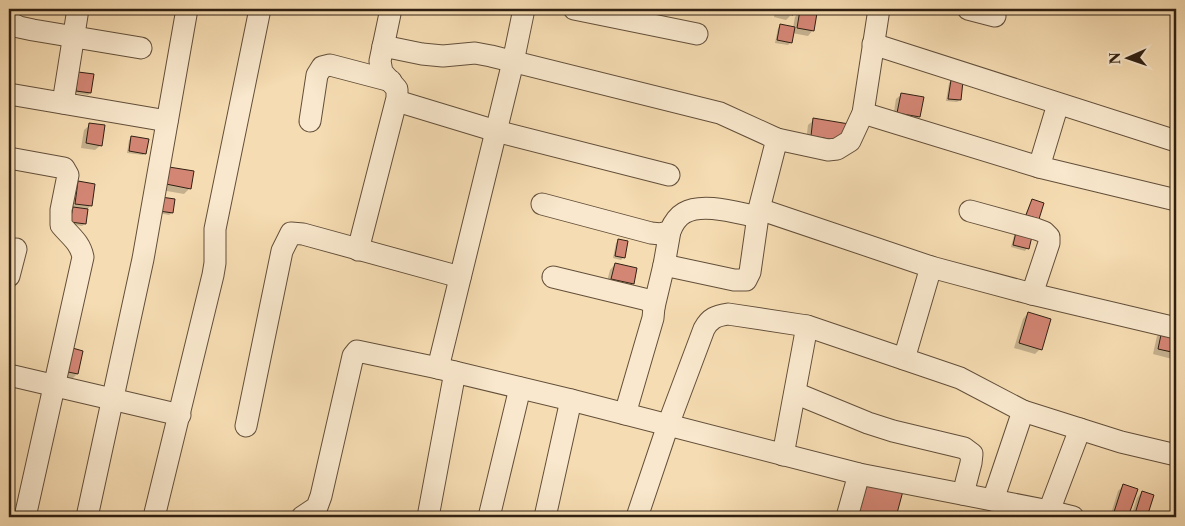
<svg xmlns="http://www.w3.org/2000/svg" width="1185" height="526" font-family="'Libre Caslon Text',serif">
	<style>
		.shadow { fill: #0003 }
		.building { fill: #d48675; stroke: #302012 }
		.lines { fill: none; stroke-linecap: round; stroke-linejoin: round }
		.minor-casing { stroke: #624f3a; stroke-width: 23 }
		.minor { stroke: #f9e8cd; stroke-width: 21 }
	</style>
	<rect width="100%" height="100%" fill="#f6dcb2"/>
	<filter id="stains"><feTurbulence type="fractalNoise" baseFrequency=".004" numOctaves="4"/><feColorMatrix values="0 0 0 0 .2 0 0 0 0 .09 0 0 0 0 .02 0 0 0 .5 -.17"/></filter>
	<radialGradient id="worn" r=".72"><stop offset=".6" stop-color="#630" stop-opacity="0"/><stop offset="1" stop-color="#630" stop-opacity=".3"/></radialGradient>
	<g class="shadow">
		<path d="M776,9H793L792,14L786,20L774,17Z"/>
		<path d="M800,11L813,30L808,36L792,33L791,42L788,45L775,43L778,28L780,26L793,28L795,17Z"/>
		<path d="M78,74L90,93L88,95L74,93Z"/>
		<path d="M951,81L960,100L957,102L946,101L949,83Z"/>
		<path d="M902,94L919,117L913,122L893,118L896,99Z"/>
		<path d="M814,120L845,141L806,142L808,125Z"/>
		<path d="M90,125L101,145L95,150L81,148L84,130Z"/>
		<path d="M132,137L145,153L143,155L127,153L129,140Z"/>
		<path d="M164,174L190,188L184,194L161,190Z"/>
		<path d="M79,183L90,206L87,210L85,224L82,226L69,224L73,188Z"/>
		<path d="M162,198L172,213L169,215L158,213Z"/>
		<path d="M1032,200L1038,218L1024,217Z"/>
		<path d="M1015,232L1027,248L1025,251L1011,247Z"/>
		<path d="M618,241L624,257L621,260L613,258L616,243Z"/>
		<path d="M615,264L632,283L627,289L606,285L610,270Z"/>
		<path d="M1028,313L1040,349L1035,354L1014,348L1023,319Z"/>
		<path d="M1163,331L1176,334V360L1153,354L1157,336Z"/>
		<path d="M64,354L77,374L72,379L59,376Z"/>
		<path d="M1124,485L1127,516L1110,517L1118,491Z"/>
		<path d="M1142,492L1152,495L1145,517H1131L1137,498Z"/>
	</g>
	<g class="building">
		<path d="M779,9H794L793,15L779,12Z"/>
		<path d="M800,10L817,13L814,31L797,28Z"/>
		<path d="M780,24L795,27L792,43L777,40Z"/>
		<path d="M78,72L94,74L91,93L76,91Z"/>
		<path d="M951,80L963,81L961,100L948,99Z"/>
		<path d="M901,93L924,97L920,117L897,113Z"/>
		<path d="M813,118L849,124L847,142L811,136Z"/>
		<path d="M89,123L105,125L102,146L86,143Z"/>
		<path d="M131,136L149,139L146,154L129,151Z"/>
		<path d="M169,167L194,171L191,189L166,184Z"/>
		<path d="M78,181L95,184L92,206L75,204Z"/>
		<path d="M161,197L175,199L173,213L159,211Z"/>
		<path d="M1032,199L1044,203L1039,219L1026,215Z"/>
		<path d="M73,207L88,209L86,224L70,222Z"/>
		<path d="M1017,228L1033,232L1029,249L1013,245Z"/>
		<path d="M618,239L628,241L625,258L615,256Z"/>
		<path d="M615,263L637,268L634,284L611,279Z"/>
		<path d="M1028,312L1051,319L1042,350L1019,343Z"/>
		<path d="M1162,330L1176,333V353L1158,349Z"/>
		<path d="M69,347L83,351L78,374L63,371Z"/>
		<path d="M868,481L903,491L896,517H858Z"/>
		<path d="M1123,484L1138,489L1128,517L1114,512Z"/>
		<path d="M1142,491L1154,495L1147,517H1134Z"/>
	</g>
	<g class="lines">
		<defs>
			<g id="minor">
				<path d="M574,9L697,34"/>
				<path d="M968,9L995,16"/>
				<path d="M9,22L19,27L33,30L141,48"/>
				<path d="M873,44L1176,141"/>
				<path d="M383,46L422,54L443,56L475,53L491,56L720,113L777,139"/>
				<path d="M9,94L167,121"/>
				<path d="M397,101L496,131L669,175"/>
				<path d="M63,103L78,9"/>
				<path d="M863,113L1039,167L1176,200"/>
				<path d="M310,121L317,75L322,67L330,65L391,81"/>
				<path d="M9,158L64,168L68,175L61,210V225C70,236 80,242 83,257L25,517"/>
				<path d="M1039,167L1058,104"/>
				<path d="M542,204L651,233L661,234L670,231C673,224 677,217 684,213C703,202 737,213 758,217"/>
				<path d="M759,209L931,267L1032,294L1176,328"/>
				<path d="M970,211L1036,229L1044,232L1049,237V243L1032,294"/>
				<path d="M358,250L397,98V89L382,72L380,61L391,9"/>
				<path d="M664,265L734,280H746L750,272L759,209L777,139L828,150L837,149L850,141L863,113L879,9"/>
				<path d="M9,276L16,249"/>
				<path d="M553,277L648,300L654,307L653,318L625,414"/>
				<path d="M654,307L664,265L670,231"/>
				<path d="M904,359L931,267"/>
				<path d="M438,368L513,62L524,9"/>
				<path d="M9,375L180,415"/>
				<path d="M795,393L868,423L893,431L964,448L972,454L971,463L963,494"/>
				<path d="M246,426L282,251L291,233L303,234L460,277"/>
				<path d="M783,455L807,326"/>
				<path d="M993,500L1023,411"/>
				<path d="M1049,511L1080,429"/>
				<path d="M87,517L143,259L187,9"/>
				<path d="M154,517L213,275L215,263V229L260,9"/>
				<path d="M302,517L317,507L321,496L353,356L357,351L438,368L571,400L859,474L1049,511L1073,517"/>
				<path d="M428,517L455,372"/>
				<path d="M489,517L520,388"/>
				<path d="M545,517L571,400"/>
				<path d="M637,517L668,425L704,329C710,318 716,316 728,314L807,326L960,378L1023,411L1121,442L1176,455"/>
				<path d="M847,517L859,474"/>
			</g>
		</defs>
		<use href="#minor" class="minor-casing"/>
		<use href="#minor" class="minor"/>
	</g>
	<rect width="1185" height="526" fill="none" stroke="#f6dcb2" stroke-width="30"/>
	<rect x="10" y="10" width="1165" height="506" fill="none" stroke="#302012" stroke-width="2.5"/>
	<rect x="15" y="15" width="1155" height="496" fill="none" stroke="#302012"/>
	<g transform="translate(1128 58) rotate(268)" stroke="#f9e8cd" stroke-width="4" paint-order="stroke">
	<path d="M0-4L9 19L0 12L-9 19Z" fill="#302012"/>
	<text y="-8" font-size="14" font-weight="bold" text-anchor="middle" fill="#302012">N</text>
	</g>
	<rect width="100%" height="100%" filter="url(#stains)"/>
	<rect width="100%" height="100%" fill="url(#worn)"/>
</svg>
